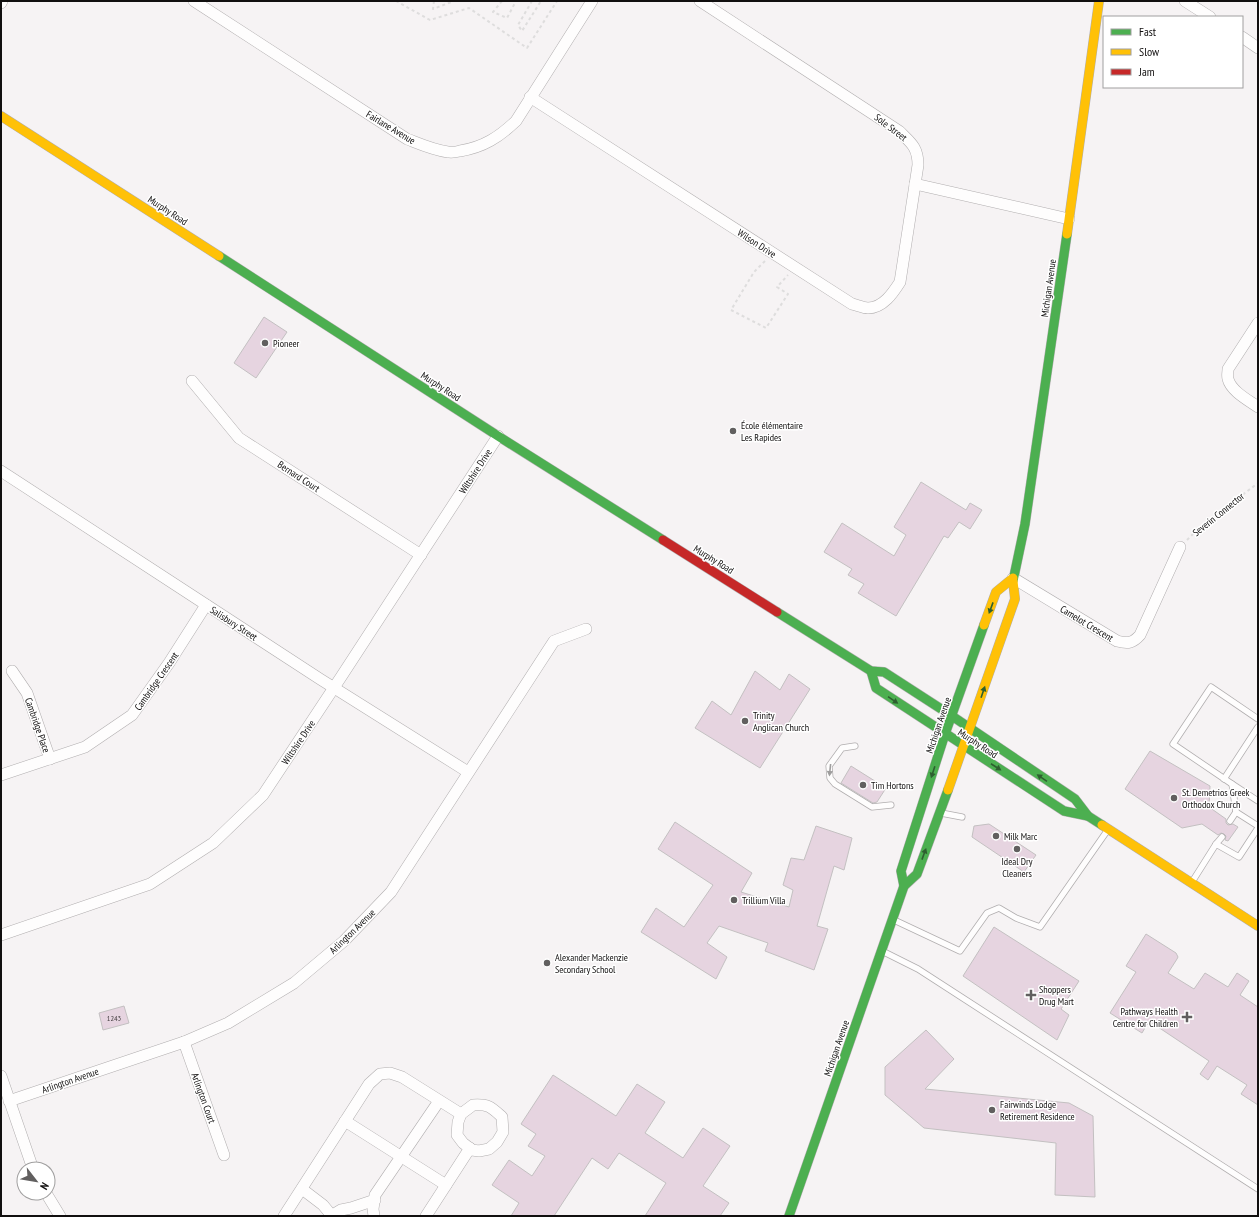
<svg xmlns="http://www.w3.org/2000/svg" width="1259" height="1217" font-family="'PT Sans Narrow',sans-serif">
	<style>
		.building { fill: #e6d4e0; stroke: #c3c0c1 }
		.lines { fill: none; stroke-linecap: round; stroke-linejoin: round }
		.lane-casing { stroke: #b1aeaf; stroke-width: 7 }
		.street-casing { stroke: #b1aeaf; stroke-width: 12 }
		.fast-casing { stroke: #b1aeaf; stroke-width: 10 }
		.slow-casing { stroke: #b1aeaf; stroke-width: 10 }
		.jam-casing { stroke: #b1aeaf; stroke-width: 10 }
		.path { stroke: #dedddd; stroke-width: 2; stroke-dasharray: 3 3; stroke-linecap: butt }
		.lane { stroke: #fefdfd; stroke-width: 5.5 }
		.street { stroke: #fefdfd; stroke-width: 11 }
		.fast { stroke: #4caf50; stroke-width: 9 }
		.slow { stroke: #ffc107; stroke-width: 9 }
		.jam { stroke: #c62828; stroke-width: 9 }
		.oneway { fill: #2e5f30 }
		.oneway2 { fill: #9f9e9e }
		.poi-dot { fill: #615f5f; stroke: #fff; stroke-width: 1.5 }
		.labels { text-anchor: middle; stroke-width: 3; stroke-linejoin: round; paint-order: stroke }
		.number-label { font-size: 8px; fill: #464043 }
		.street-label { font-size: 10px; fill: #110f0f; stroke: #fff }
		.poi-label { font-size: 10px; fill: #110f0f; stroke: #fff; text-anchor: start }
	</style>
	<rect width="100%" height="100%" fill="#f6f3f4"/>
	<g class="building">
		<path d="M264,317L287,332L256,378L234,363Z"/>
		<path d="M921,482L966,510L970,503L982,510L970,529L959,522L948,538L944,536L896,616L858,593L864,584L848,575L852,569L824,552L842,523L894,556L906,535L894,527Z"/>
		<path d="M755,671L780,690L789,674L810,689L760,768L695,728L712,701L731,715Z"/>
		<path d="M1150,751L1210,786L1209,807L1226,819V823L1228,825L1233,824L1238,827L1228,841L1225,840L1226,836L1224,834L1221,833L1218,835L1202,824L1182,828L1125,789Z"/>
		<path d="M851,766L886,788L877,802L873,803L841,783Z"/>
		<path d="M675,822L752,873L741,892L789,907L793,890L783,885L791,858L804,860L816,826L852,838L844,870L834,866L817,926L828,929L814,970L765,951L768,943L719,926L707,943L727,957L716,979L641,932L656,908L684,927L713,885L658,849Z"/>
		<path d="M989,824L1036,855L1024,872L972,837L974,826Z"/>
		<path d="M994,927L1079,981L1061,1009L1069,1015L1057,1040L963,976Z"/>
		<path d="M1146,934L1176,953L1178,957L1177,959L1168,973L1194,989L1205,973L1228,987L1237,973L1249,981L1240,995L1258,1007V1105L1241,1094L1247,1085L1217,1066L1208,1080L1200,1074L1209,1061L1149,1021L1142,1033L1110,1013L1136,972L1126,966Z"/>
		<path d="M124,1006L129,1023L103,1030L99,1013Z"/>
		<path d="M926,1030L954,1059L925,1089L1069,1103L1093,1116L1095,1197L1055,1195L1056,1143L924,1128L885,1095V1067Z"/>
		<path d="M553,1075L616,1116L637,1084L665,1102L645,1133L683,1158L703,1128L730,1146L703,1186L729,1203L720,1216H645L666,1183L619,1153L608,1169L592,1158L554,1216H511L519,1203L492,1185L509,1160L532,1176L545,1156L528,1146L536,1134L521,1124Z"/>
	</g>
	<g class="lines">
		<defs>
			<g id="lane">
				<path d="M855,746L842,748L829,766L830,778L835,784L872,807L891,805"/>
				<path d="M1224,779L1258,727"/>
				<path d="M1232,784L1173,744L1211,687L1258,719"/>
				<path d="M1258,801L1232,784L1236,812L1258,826"/>
				<path d="M941,813L962,817"/>
				<path d="M1230,821L1236,812"/>
				<path d="M1216,844L1222,837"/>
				<path d="M1192,882L1216,844L1239,857L1258,828"/>
				<path d="M894,920L960,951L987,913L999,908L1016,918L1040,927L1107,831"/>
				<path d="M882,951L918,969L1258,1189"/>
			</g>
			<g id="street">
				<path d="M194,1L407,139C420,144 433,150 448,152C452,153 456,152 460,151C484,147 499,137 516,121L592,1"/>
				<path d="M1185,1L1210,17"/>
				<path d="M1,3L2,1"/>
				<path d="M1242,37L1258,48"/>
				<path d="M530,97L852,304C857,305 863,308 868,308C883,308 893,293 900,282L918,165C918,147 911,143 899,131L700,1"/>
				<path d="M915,184L1069,219"/>
				<path d="M1258,323L1228,369C1228,372 1227,376 1228,379C1231,391 1248,400 1258,407"/>
				<path d="M192,381L239,438L421,555"/>
				<path d="M1,471L320,679L468,772"/>
				<path d="M1013,578L1117,641C1128,644 1133,643 1140,635L1180,547"/>
				<path d="M12,671L27,693L50,759"/>
				<path d="M1,775L85,747L132,715L169,663L206,605"/>
				<path d="M1,935L150,884L213,843L263,795L341,677L498,436"/>
				<path d="M184,1042L224,1155"/>
				<path d="M1,1076L33,1169"/>
				<path d="M9,1101L184,1042L228,1023L294,983L344,941L391,892L554,641L586,629"/>
				<path d="M473,1105C489,1104 491,1107 502,1117L503,1132L497,1142L489,1149L479,1151L472,1150L463,1143L457,1135L458,1122L461,1114Z"/>
				<path d="M345,1121L446,1185"/>
				<path d="M302,1189L323,1205L332,1216"/>
				<path d="M46,1193L60,1216"/>
				<path d="M284,1216L369,1084L380,1074L390,1073L402,1077L461,1114"/>
				<path d="M333,1216L336,1213L341,1210L351,1208L375,1200"/>
				<path d="M374,1216L373,1209L375,1195L439,1101"/>
				<path d="M426,1216L470,1148"/>
			</g>
			<g id="fast">
				<path d="M219,256L498,436L663,540"/>
				<path d="M1013,581L1025,524L1067,234"/>
				<path d="M777,612L871,671L884,672L952,716L1075,799L1088,816L1102,825"/>
				<path d="M871,671L876,688L1064,811L1088,816"/>
				<path d="M904,886L901,871L945,734L984,625"/>
				<path d="M789,1216L904,886L917,874L948,790"/>
			</g>
			<g id="slow">
				<path d="M1,116L219,256"/>
				<path d="M1067,234L1099,1"/>
				<path d="M984,625L996,592L1013,578"/>
				<path d="M948,790L1015,599L1013,581"/>
				<path d="M1102,825L1258,926"/>
			</g>
			<path id="jam" d="M663,540L777,612"/>
		</defs>
		<use href="#lane" class="lane-casing"/>
		<use href="#street" class="street-casing"/>
		<use href="#fast" class="fast-casing"/>
		<use href="#slow" class="slow-casing"/>
		<use href="#jam" class="jam-casing"/>
		<g class="path">
			<path d="M396,1L430,20L469,8L527,48L557,1"/>
			<path d="M434,1L433,9L454,1"/>
			<path d="M483,1H485"/>
			<path d="M502,1L493,12L507,18L516,1"/>
			<path d="M532,1L518,25L522,31L541,1"/>
			<path d="M765,261L754,272L731,310L766,328L788,294L777,287L788,275"/>
			<path d="M1187,540L1199,528L1258,483"/>
		</g>
		<use href="#lane" class="lane"/>
		<use href="#street" class="street"/>
		<use href="#fast" class="fast"/>
		<use href="#slow" class="slow"/>
		<use href="#jam" class="jam"/>
	</g>
	<defs><path id="oneway-solid" d="M-6-.8H1V-3.2L6.5 0L1 3.2V.8H-6Z"/></defs>
	<g class="oneway">
		<use href="#oneway-solid" transform="translate(991 608) rotate(110)"/>
		<use href="#oneway-solid" transform="translate(983 692) rotate(-71)"/>
		<use href="#oneway-solid" transform="translate(893 700) rotate(34)"/>
		<use href="#oneway-solid" transform="translate(996 767) rotate(33)"/>
		<use href="#oneway-solid" transform="translate(933 772) rotate(108)"/>
		<use href="#oneway-solid" transform="translate(1042 778) rotate(-146)"/>
		<use href="#oneway-solid" transform="translate(924 854) rotate(-70)"/>
	</g>
	<use class="oneway2" href="#oneway-solid" transform="translate(830 770) rotate(96)"/>
	<g class="poi-dot">
		<circle cx="265" cy="343" r="4"/>
		<circle cx="733" cy="431" r="4"/>
		<circle cx="745" cy="721" r="4"/>
		<circle cx="863" cy="785" r="4"/>
		<circle cx="1174" cy="798" r="4"/>
		<circle cx="996" cy="836" r="4"/>
		<circle cx="1017" cy="849" r="4"/>
		<circle cx="734" cy="900" r="4"/>
		<circle cx="547" cy="963" r="4"/>
		<path d="M1029 989h4v4h4v4h-4v4h-4v-4h-4v-4h4z"/>
		<path d="M1185 1011h4v4h4v4h-4v4h-4v-4h-4v-4h4z"/>
		<circle cx="992" cy="1110" r="4"/>
	</g>
	<g class="labels">
		<g class="number-label">
			<text x="114" y="1021">1243</text>
		</g>
		<g class="street-label">
			<text transform="translate(391 127) rotate(31)" y="4">Fairlane Avenue</text>
			<text transform="translate(891 127) rotate(37)" y="4">Sole Street</text>
			<text transform="translate(168 210) rotate(33)" y="4">Murphy Road</text>
			<text transform="translate(757 243) rotate(33)" y="4">Wilson Drive</text>
			<text transform="translate(1048 288) rotate(-82)" y="4">Michigan Avenue</text>
			<text transform="translate(441 386) rotate(33)" y="4">Murphy Road</text>
			<text transform="translate(475 471) rotate(-57)" y="4">Wiltshire Drive</text>
			<text transform="translate(299 476) rotate(33)" y="4">Bernard Court</text>
			<text transform="translate(1218 514) rotate(-39)" y="4">Severin Connector</text>
			<text transform="translate(714 559) rotate(32)" y="4">Murphy Road</text>
			<text transform="translate(234 623) rotate(33)" y="4">Salisbury Street</text>
			<text transform="translate(1087 623) rotate(31)" y="4">Camelot Crescent</text>
			<text transform="translate(156 681) rotate(-55)" y="4">Cambridge Crescent</text>
			<text transform="translate(38 725) rotate(71)" y="4">Cambridge Place</text>
			<text transform="translate(938 725) rotate(-71)" y="4">Michigan Avenue</text>
			<text transform="translate(298 742) rotate(-56)" y="4">Wiltshire Drive</text>
			<text transform="translate(978 743) rotate(33)" y="4">Murphy Road</text>
			<text transform="translate(352 931) rotate(-44)" y="4">Arlington Avenue</text>
			<text transform="translate(836 1048) rotate(-71)" y="4">Michigan Avenue</text>
			<text transform="translate(70 1080) rotate(-19)" y="4">Arlington Avenue</text>
			<text transform="translate(204 1098) rotate(70)" y="4">Arlington Court</text>
		</g>
		<g class="poi-label">
			<text x="273" y="347">Pioneer</text>
			<text x="741" y="429">École élémentaire<tspan x="741" dy="12">Les Rapides</tspan></text>
			<text x="753" y="719">Trinity<tspan x="753" dy="12">Anglican Church</tspan></text>
			<text x="871" y="789">Tim Hortons</text>
			<text x="1182" y="796">St. Demetrios Greek<tspan x="1182" dy="12">Orthodox Church</tspan></text>
			<text x="1004" y="840">Milk Marc</text>
			<text x="1017" y="865" text-anchor="middle">Ideal Dry<tspan x="1017" dy="12">Cleaners</tspan></text>
			<text x="742" y="904">Trillium Villa</text>
			<text x="555" y="961">Alexander Mackenzie<tspan x="555" dy="12">Secondary School</tspan></text>
			<text x="1039" y="993">Shoppers<tspan x="1039" dy="12">Drug Mart</tspan></text>
			<text x="1178" y="1015" text-anchor="end">Pathways Health<tspan x="1178" dy="12">Centre for Children</tspan></text>
			<text x="1000" y="1108">Fairwinds Lodge<tspan x="1000" dy="12">Retirement Residence</tspan></text>
		</g>
	</g>
	<rect width="1259" height="1217" fill="none" stroke="#110f0f" stroke-width="4"/>
	<rect x="1103" y="16" width="140" height="72" fill="#ffffff" stroke="#a09f9f"/>
	<rect x="1111" y="29" width="20" height="6" fill="#4caf50" stroke="#a09f9f"/>
	<text x="1139" y="36" font-size="12" fill="#110f0f">Fast</text>
	<rect x="1111" y="49" width="20" height="6" fill="#ffc107" stroke="#a09f9f"/>
	<text x="1139" y="56" font-size="12" fill="#110f0f">Slow</text>
	<rect x="1111" y="69" width="20" height="6" fill="#c62828" stroke="#a09f9f"/>
	<text x="1139" y="76" font-size="12" fill="#110f0f">Jam</text>
	<g transform="translate(36 1181) rotate(121)"><circle r="19" fill="#ffffff" stroke="#a09f9f"/>
	<path d="M0-3L7 15L0 10L-7 15Z" fill="#615f5f"/>
	<text y="-6" font-size="11" font-weight="bold" text-anchor="middle" fill="#110f0f">N</text>
	</g>
</svg>
